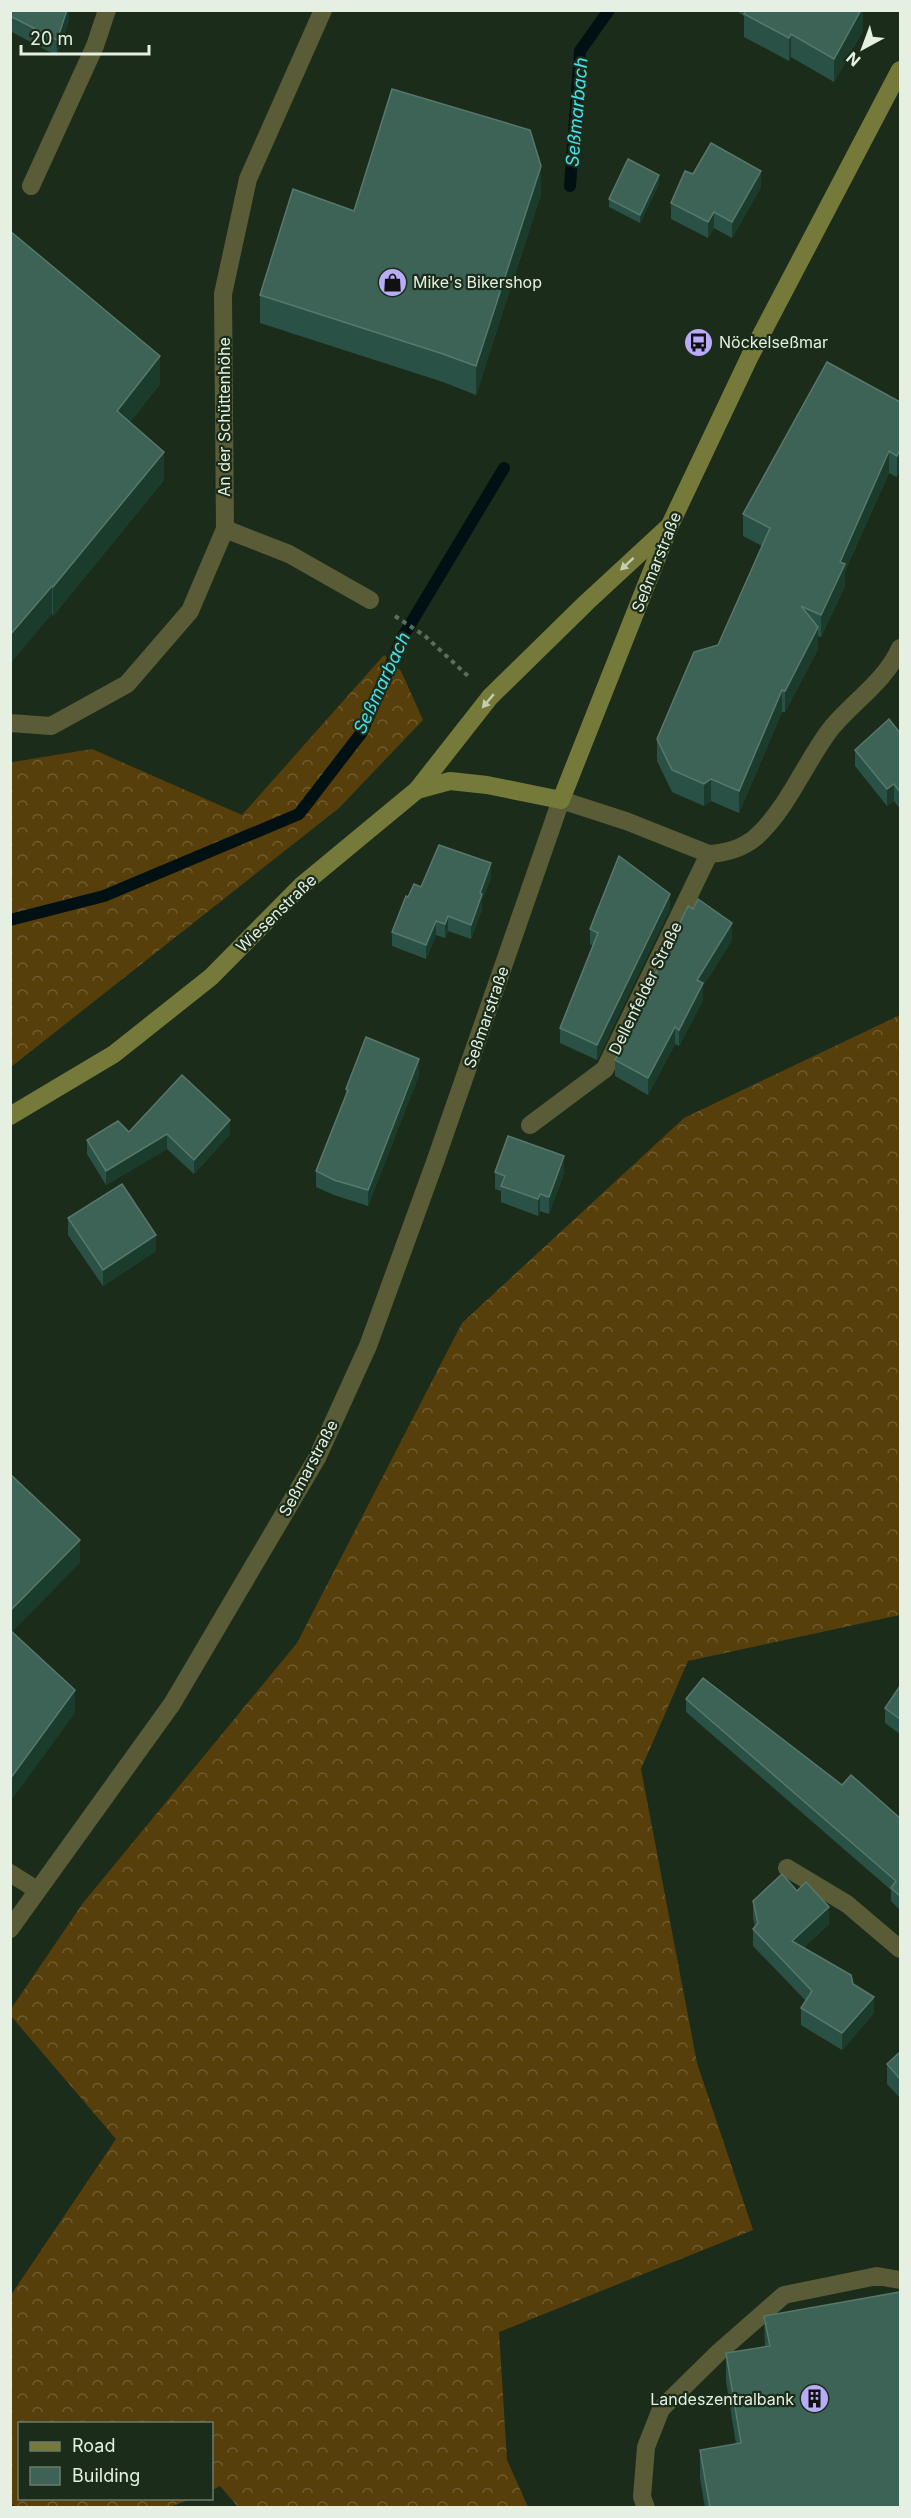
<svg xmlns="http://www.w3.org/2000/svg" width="911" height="2518" font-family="Inter,sans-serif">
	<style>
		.forest { fill: url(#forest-crowns) }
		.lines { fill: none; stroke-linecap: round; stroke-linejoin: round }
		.stream { stroke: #011012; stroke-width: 12 }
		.path { stroke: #5d6d5c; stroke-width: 4; stroke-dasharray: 4.5 4.5; stroke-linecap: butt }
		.service { stroke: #595c36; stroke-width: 18 }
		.minor { stroke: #595c36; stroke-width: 18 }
		.tertiary { stroke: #595c36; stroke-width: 18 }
		.secondary { stroke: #757a3a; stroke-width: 18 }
		.wall { fill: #295145 }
		.shaded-wall { fill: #1b3b2d }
		.building { fill: #3d6256; stroke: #58786c; stroke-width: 1.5 }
		.oneway { fill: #c3cdb0 }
		.labels { text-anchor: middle; stroke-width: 4.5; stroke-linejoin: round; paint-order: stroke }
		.poi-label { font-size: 16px; fill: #e5f0e3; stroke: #1b2d1a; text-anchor: start }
		.street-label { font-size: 16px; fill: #e5f0e3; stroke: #1b2d1a }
		.water-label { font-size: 18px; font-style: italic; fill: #47e1ec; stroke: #1b2d1a }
	</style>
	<defs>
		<pattern id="forest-crowns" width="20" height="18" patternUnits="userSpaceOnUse" patternTransform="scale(1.5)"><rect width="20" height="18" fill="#573f0c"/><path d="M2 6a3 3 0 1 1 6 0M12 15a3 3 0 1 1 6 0" fill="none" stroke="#6f5b2f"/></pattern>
	</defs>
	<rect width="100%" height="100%" fill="#1b2d1a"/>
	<g class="forest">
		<path d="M384,655L401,671L423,720L339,808L11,1067V764L13,762L92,749L242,815Z"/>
		<path d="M900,1015V1615L688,1661L641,1769L697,2063L753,2230L499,2332L507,2460L528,2507H238L220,2486L212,2490V2424H20V2498L191,2499L170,2507H16L10,2503L11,2295L116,2139L11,2016V2009L83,1903L297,1643L462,1323L684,1118Z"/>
	</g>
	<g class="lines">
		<g class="stream">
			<path d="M570,186L580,51L609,10"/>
			<path d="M10,920L104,896L299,814L362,732L402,638L504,468"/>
		</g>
		<path class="path" d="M395,616L425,636L468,676"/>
		<g class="service">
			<path d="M31,186L95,46L107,10"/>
			<path d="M225,529L289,554L370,600"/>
			<path d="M10,1873L37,1890"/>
			<path d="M646,2508L642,2497L646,2447L661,2409L719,2352L784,2295L877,2276L900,2280"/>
		</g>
		<g class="minor">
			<path d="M10,723L51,726L127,684L190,611L225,529L223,294L248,179L323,10"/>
			<path d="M709,854C726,853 742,849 756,837C787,809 804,765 829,731C851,703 886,681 900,648"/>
			<path d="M530,1125L605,1069L709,854L626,821L561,800"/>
			<path d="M787,1868L847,1904L900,1949"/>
		</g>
		<path class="tertiary" d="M10,1929L172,1704L317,1458L368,1346L435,1162L561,800"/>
		<g class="secondary">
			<path d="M417,790L490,697L587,602L667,528"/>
			<path d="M10,1116L114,1054L211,977L301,886L417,790L450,781L487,785L561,800L670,525L750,356L900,70"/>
		</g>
	</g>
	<g class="wall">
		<path d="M10,10H69V20L57,56L10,31Z"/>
		<path d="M735,10H863V31L834,82L791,57L789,61L744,37V16Z"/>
		<path d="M693,174L761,187L732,238L714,228L708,238L671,219V203Z"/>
		<path d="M659,184L640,223L609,207V199Z"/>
		<path d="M541,194L476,395L443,382L260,323V295L354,211Z"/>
		<path d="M10,231L160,384L130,422L164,480L53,616L52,614Z"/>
		<path d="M900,402L897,477L889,473L845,571V586L821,637L818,636V649L785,712H782L739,813L711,801L704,806L672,792L657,761V739L718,645L762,546L743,536V514Z"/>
		<path d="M900,733V809L894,801L887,806L855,766V750Z"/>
		<path d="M491,878L482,900V909L471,939L448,931L445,938L436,935L426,959L392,946V932L408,897L421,887Z"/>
		<path d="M670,909L597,1060L560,1043V1028L593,946L590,944V929Z"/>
		<path d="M732,940L703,986V1000L679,1046L675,1044L648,1095L615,1076V1060Z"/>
		<path d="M419,1075L368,1206L334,1195L316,1187V1171L346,1095V1089Z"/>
		<path d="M129,1132L230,1134L194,1174L167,1149L106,1185L87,1154V1140Z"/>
		<path d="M495,1172L564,1173L549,1214L540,1211L538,1216L501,1202V1191L495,1189Z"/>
		<path d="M68,1218L156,1251L103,1286L68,1235Z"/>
		<path d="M900,1686V1734L885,1723V1708Z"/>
		<path d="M686,1699L900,1818V1910L891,1901V1890L686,1712Z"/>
		<path d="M797,1891L829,1924L803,1948L853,1984L874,2013L842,2050L801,2025V2008L806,2001L753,1946V1929L755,1927L753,1918V1901Z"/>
		<path d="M900,2052V2098L887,2084V2064Z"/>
		<path d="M764,2316L900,2508H705L700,2478V2450L736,2444L726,2381V2353L765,2347Z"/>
	</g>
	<g class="shaded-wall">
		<path d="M67,10H69V20L57,56V40Z"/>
		<path d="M861,10H863V31L834,82V59Z"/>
		<path d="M791,34V57L789,61V38Z"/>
		<path d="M541,166V194L476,395V366Z"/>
		<path d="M761,171V187L732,238V222Z"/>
		<path d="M659,175V184L640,223V215Z"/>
		<path d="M714,212V228L708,238V222Z"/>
		<path d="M160,356V384L117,439V411Z"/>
		<path d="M900,450V471L897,477V456Z"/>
		<path d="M889,451V473L845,571V586L821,637V615L840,562Z"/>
		<path d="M164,452V480L53,616V587Z"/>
		<path d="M52,586V614L10,664V635Z"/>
		<path d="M818,627V649L785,712V691Z"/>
		<path d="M782,690V712L739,813V791Z"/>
		<path d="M711,779V801L704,806V784Z"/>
		<path d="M894,784V801L887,806V789Z"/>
		<path d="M491,863V878L482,900V909L471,939V925L480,893Z"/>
		<path d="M670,894V909L597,1060V1045Z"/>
		<path d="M448,916V931L445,938V924Z"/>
		<path d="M436,921V935L426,959V945Z"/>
		<path d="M732,923V940L703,986V1000L679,1046V1030L697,980Z"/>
		<path d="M675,1027V1044L648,1095V1078Z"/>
		<path d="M419,1059V1075L368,1206V1190Z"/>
		<path d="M230,1120V1134L194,1174V1160Z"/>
		<path d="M167,1134V1149L106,1185V1171Z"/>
		<path d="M564,1156V1173L549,1214V1197Z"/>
		<path d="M540,1194V1211L538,1216V1199Z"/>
		<path d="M156,1235V1251L103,1286V1270Z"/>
		<path d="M80,1540V1563L10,1634V1611Z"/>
		<path d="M75,1690V1713L10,1802V1779Z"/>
		<path d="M829,1907V1924L792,1958V1941Z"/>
		<path d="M874,1997V2013L842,2050V2033Z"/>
	</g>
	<g class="building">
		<path d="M10,10H67L57,40L10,16Z"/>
		<path d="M746,10H861L834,59L791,34L789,38L744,14Z"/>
		<path d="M392,89L530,130L541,166L476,366L443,354L260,295L293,189L354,211Z"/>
		<path d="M711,143L761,171L732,222L714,212L708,222L671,203L685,171L693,174Z"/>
		<path d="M628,159L659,175L640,215L609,199Z"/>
		<path d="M10,231L160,356L117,411L164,452L53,587L52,586L10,635Z"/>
		<path d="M827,362L900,402V450L897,456L889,451L840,562L845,564L821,615L801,606L818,627L785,691L782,690L739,791L711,779L704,784L672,770L657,739L694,652L718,645L770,528L743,514Z"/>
		<path d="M889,719L900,733V792L894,784L887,789L855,750Z"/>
		<path d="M439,845L491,863L480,893L482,894L471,925L448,916L445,924L436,921L426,945L392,932L406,896L408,897L414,884L421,887Z"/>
		<path d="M619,856L670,894L597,1045L560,1028L598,933L590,929Z"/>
		<path d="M698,899L732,923L697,980L703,983L679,1030L675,1027L648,1078L615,1060L688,906L693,909Z"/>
		<path d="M366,1037L419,1059L368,1190L334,1180L316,1171L348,1090L346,1089Z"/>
		<path d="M182,1075L230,1120L194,1160L167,1134L106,1171L87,1140L118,1121L129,1132Z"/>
		<path d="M508,1136L564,1156L549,1197L540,1194L538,1199L501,1186L505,1176L495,1172Z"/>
		<path d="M122,1184L156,1235L103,1270L68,1218Z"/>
		<path d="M10,1474L80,1540L10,1611Z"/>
		<path d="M10,1630L75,1690L10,1779Z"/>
		<path d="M703,1678L842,1785L851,1775L900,1818V1896L891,1888L896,1881L686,1699Z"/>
		<path d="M900,1686V1719L885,1708Z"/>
		<path d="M782,1874L797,1891L806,1882L829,1907L792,1941L851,1975L853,1984L874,1997L842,2033L801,2008L812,1991L753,1929L758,1923L753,1901Z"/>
		<path d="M900,2052V2079L887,2064Z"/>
		<path d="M900,2292V2508H710L700,2450L741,2443L726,2353L770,2346L764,2316Z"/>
	</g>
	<defs><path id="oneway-solid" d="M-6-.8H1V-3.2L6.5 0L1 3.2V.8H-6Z" transform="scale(1.5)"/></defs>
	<g class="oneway">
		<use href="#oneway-solid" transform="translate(627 564) rotate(137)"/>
		<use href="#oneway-solid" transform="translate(488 701) rotate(130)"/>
	</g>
	<defs>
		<symbol id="shop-disc" viewBox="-11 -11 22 22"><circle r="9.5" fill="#b8abf7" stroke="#1b2d1a"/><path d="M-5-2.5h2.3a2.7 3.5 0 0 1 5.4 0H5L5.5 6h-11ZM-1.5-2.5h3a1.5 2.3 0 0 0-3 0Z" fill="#111"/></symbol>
		<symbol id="bus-disc" viewBox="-11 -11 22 22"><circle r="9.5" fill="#b8abf7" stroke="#1b2d1a"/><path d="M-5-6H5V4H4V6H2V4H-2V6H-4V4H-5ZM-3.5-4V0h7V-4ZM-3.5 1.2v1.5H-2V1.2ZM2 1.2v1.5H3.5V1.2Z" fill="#111"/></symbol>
		<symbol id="building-disc" viewBox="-11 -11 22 22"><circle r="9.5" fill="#b8abf7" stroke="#1b2d1a"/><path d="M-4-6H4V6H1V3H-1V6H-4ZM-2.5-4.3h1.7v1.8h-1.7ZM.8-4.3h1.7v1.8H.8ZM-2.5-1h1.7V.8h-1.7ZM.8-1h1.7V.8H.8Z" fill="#111"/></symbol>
	</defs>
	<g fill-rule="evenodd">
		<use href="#shop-disc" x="376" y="266" width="33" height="33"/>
		<use href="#bus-disc" x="682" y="326" width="33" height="33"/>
		<use href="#building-disc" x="798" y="2382" width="33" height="33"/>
	</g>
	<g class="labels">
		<g class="poi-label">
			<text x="413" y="288">Mike's Bikershop</text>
			<text x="719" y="348">Nöckelseßmar</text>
			<text x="794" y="2405" text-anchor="end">Landeszentralbank</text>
		</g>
		<g class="street-label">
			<text transform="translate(224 417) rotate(-90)" y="6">An der Schüttenhöhe</text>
			<text transform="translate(656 562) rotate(-68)" y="6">Seßmarstraße</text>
			<text transform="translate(276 913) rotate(-44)" y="6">Wiesenstraße</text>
			<text transform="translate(645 988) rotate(-64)" y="6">Dellenfelder Straße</text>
			<text transform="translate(486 1017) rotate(-71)" y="6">Seßmarstraße</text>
			<text transform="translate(308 1468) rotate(-62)" y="6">Seßmarstraße</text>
		</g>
		<g class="water-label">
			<text transform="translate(577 112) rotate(-85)" y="6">Seßmarbach</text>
			<text transform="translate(382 683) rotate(-65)" y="6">Seßmarbach</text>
		</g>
	</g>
	<rect width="911" height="2518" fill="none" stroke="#e5f0e3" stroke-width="24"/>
	<rect x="18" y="2422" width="195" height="78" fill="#1b2d1a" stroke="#6c7b6a" stroke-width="1.5"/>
	<rect x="30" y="2442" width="30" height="9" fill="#757a3a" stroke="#6c7b6a" stroke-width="1.5"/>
	<text x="72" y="2452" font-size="18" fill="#e5f0e3">Road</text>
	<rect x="30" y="2467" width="30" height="18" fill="#3d6256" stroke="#6c7b6a" stroke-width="1.5"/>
	<text x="72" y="2482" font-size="18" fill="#e5f0e3">Building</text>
	<g transform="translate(863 48) rotate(221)" stroke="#1b2d1a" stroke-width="4.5" paint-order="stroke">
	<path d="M0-4.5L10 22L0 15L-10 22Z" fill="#e5f0e3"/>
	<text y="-9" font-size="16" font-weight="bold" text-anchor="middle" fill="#e5f0e3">N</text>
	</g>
	<path d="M21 45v9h128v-9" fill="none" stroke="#e5f0e3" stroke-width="3"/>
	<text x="30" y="45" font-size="18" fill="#e5f0e3" stroke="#1b2d1a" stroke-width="4.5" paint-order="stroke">20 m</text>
</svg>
